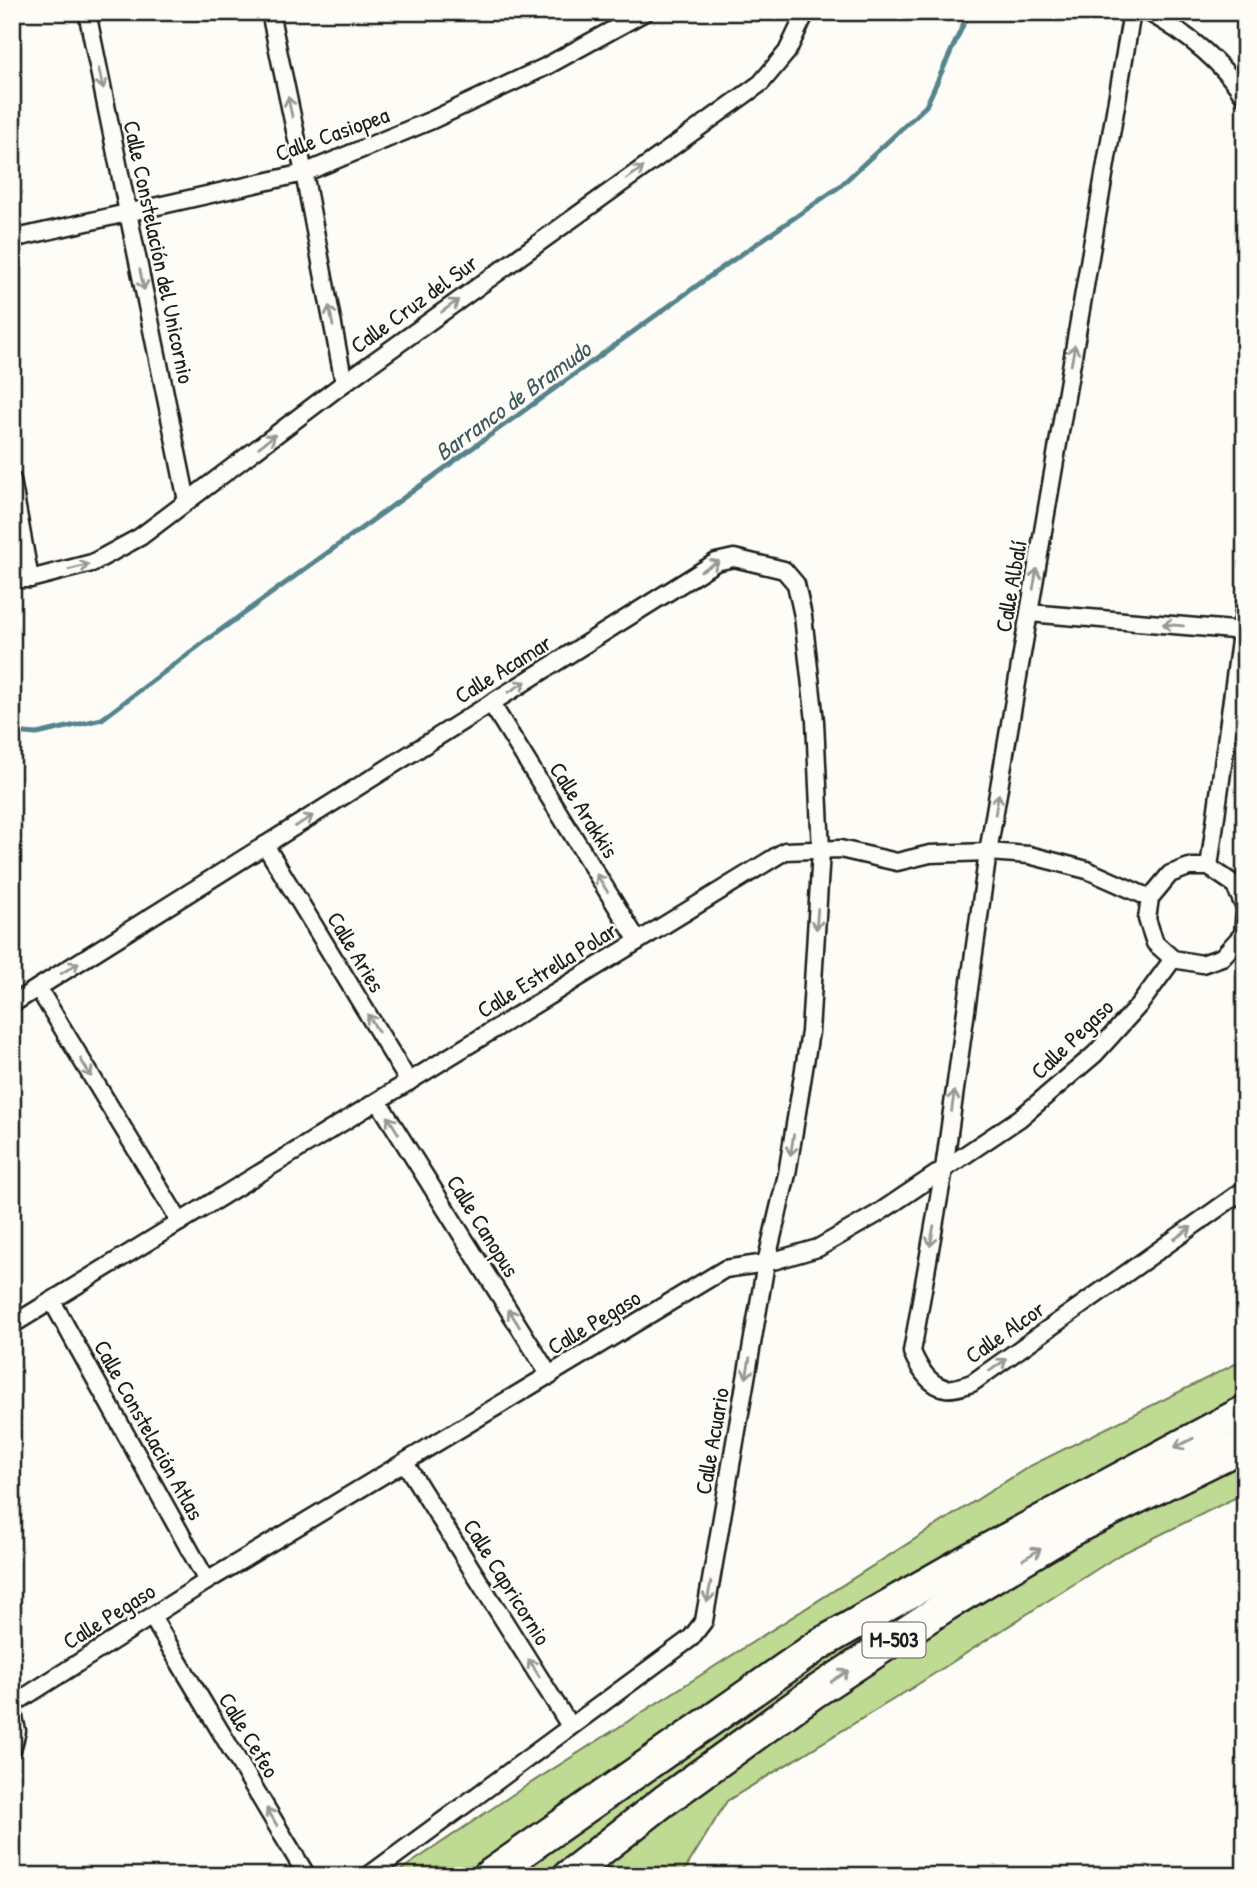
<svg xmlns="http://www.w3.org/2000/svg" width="1257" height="1888" font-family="'Patrick Hand',sans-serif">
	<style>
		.green { fill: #bfda92; stroke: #6e7b57; stroke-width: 2 }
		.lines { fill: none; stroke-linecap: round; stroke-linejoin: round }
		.stream { stroke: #54848c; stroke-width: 5 }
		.street-casing { stroke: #1c1c1c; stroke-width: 21 }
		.highway-casing { stroke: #1c1c1c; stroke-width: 35 }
		.street { stroke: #fdfcf7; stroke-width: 16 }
		.highway { stroke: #fdfcf7; stroke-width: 30 }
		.oneway { stroke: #989794 }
		.labels { text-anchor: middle; stroke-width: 5; stroke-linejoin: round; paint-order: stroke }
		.shield { fill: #fdfcf7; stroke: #605f5e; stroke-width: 2 }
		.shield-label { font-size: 21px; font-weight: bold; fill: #1c1c1c }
		.street-label { font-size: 23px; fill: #1c1c1c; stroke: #fdfcf7 }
		.water-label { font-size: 24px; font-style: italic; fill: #3d595d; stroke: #fdfcf7 }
	</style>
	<rect width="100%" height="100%" fill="#fdfcf7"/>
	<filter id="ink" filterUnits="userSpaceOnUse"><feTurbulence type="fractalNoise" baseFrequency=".0143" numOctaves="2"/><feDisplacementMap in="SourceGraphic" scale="14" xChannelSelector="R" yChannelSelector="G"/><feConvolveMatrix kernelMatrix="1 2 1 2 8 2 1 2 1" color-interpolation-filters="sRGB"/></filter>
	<g filter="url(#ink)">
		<path class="green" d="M1245,1359V1493L1119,1555L912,1688L727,1801L681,1876H392L512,1795L1030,1466Z"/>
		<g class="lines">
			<path class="stream" d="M12,732L37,734L102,719L204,642L720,269L839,187L926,106L969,12"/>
			<defs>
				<g id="street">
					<path d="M87,12L187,501"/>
					<path d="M270,12L304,173L344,383"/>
					<path d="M1132,12L988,852L944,1169L912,1352C918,1366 929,1385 945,1388C953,1390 965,1385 972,1383L1245,1189"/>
					<path d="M1148,12C1186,33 1221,61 1245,97"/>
					<path d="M12,239L304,173L432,120L545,67L645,12"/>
					<path d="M12,480L30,579"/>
					<path d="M12,579H30L92,563L140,537L344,383L761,83L787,52L806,12"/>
					<path d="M1029,613L1245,631"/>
					<path d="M491,703L638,941"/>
					<path d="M265,845L409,1082"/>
					<path d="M1189,867H1209L1234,884L1245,908L1243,934L1222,957L1202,964L1173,959L1155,943L1147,919L1150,898L1170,874Z"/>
					<path d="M1209,867L1245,604"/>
					<path d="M38,988L180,1222"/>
					<path d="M12,1004L716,562L734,558L784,570L796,584L803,616L815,721L821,851L810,1032L787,1174L766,1263L704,1621L691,1638L368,1876"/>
					<path d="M378,1101L550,1376"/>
					<path d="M52,1301L207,1581"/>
					<path d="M12,1325L785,851L840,849L897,862L930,854L988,852L1029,855L1087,870L1150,898"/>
					<path d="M405,1463L570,1726"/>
					<path d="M152,1617L307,1876"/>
					<path d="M12,1705L207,1581L725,1269L766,1263L818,1248L877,1214L1020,1118L1095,1054L1140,1004L1173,959"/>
					<path d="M12,1708L17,1731L12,1750"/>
				</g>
				<g id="highway">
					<path d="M488,1876L820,1644L969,1559L1245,1411"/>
					<path d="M568,1876L664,1801L812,1694L947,1605L1072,1530L1245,1445"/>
				</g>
			</defs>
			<use href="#street" class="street-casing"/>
			<use href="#highway" class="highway-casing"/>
			<use href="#street" class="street"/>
			<use href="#highway" class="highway"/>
		</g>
		<defs><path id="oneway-shaft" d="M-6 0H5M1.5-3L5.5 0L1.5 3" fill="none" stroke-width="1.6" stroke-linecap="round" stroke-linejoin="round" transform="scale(1.75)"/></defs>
		<g class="oneway">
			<use href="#oneway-shaft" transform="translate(101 79) rotate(78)"/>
			<use href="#oneway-shaft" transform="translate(290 107) rotate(-102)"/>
			<use href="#oneway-shaft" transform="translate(635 173) rotate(-36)"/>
			<use href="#oneway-shaft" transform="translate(142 280) rotate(78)"/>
			<use href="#oneway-shaft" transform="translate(450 306) rotate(-36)"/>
			<use href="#oneway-shaft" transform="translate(331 316) rotate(-101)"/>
			<use href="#oneway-shaft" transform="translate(1073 355) rotate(-80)"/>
			<use href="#oneway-shaft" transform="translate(267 441) rotate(-37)"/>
			<use href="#oneway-shaft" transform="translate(710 566) rotate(-28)"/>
			<use href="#oneway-shaft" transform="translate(79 567) rotate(-14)"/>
			<use href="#oneway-shaft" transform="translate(1035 579) rotate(-80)"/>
			<use href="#oneway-shaft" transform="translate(1173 625) rotate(-175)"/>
			<use href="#oneway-shaft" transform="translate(517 687) rotate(-32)"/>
			<use href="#oneway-shaft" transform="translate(997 804) rotate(-80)"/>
			<use href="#oneway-shaft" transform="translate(304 821) rotate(-32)"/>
			<use href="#oneway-shaft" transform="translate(602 883) rotate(-122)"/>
			<use href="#oneway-shaft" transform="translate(817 919) rotate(94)"/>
			<use href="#oneway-shaft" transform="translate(70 968) rotate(-32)"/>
			<use href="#oneway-shaft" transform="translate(373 1023) rotate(-121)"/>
			<use href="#oneway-shaft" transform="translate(86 1068) rotate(59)"/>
			<use href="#oneway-shaft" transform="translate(953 1101) rotate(-82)"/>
			<use href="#oneway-shaft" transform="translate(393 1125) rotate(-122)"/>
			<use href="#oneway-shaft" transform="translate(792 1145) rotate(99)"/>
			<use href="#oneway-shaft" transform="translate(1183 1233) rotate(-35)"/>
			<use href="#oneway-shaft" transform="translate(932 1236) rotate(100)"/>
			<use href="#oneway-shaft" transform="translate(514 1318) rotate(-122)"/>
			<use href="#oneway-shaft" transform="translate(998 1365) rotate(-35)"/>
			<use href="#oneway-shaft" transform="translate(748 1368) rotate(100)"/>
			<use href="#oneway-shaft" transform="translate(1184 1443) rotate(153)"/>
			<use href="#oneway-shaft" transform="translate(1032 1554) rotate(-31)"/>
			<use href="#oneway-shaft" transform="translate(709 1592) rotate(100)"/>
			<use href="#oneway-shaft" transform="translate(534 1668) rotate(-122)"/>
			<use href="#oneway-shaft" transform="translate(840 1676) rotate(-33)"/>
			<use href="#oneway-shaft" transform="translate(272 1817) rotate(-121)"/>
		</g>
	</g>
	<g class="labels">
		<rect class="shield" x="862.5" y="1622.5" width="63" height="35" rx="5"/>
		<g class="shield-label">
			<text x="894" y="1647">M-503</text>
		</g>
		<g class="street-label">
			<text transform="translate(332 134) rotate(-20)" y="8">Calle Casiopea</text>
			<text transform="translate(159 252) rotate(78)" y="8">Calle Constelación del Unicornio</text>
			<text transform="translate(414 304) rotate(-36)" y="8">Calle Cruz del Sur</text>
			<text transform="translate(1011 586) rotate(-80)" y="8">Calle Albalí</text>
			<text transform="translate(503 669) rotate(-32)" y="8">Calle Acamar</text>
			<text transform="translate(584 810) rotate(58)" y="8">Calle Arakkis</text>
			<text transform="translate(356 952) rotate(59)" y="8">Calle Aries</text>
			<text transform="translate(547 970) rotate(-32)" y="8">Calle Estrella Polar</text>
			<text transform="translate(1072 1039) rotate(-44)" y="8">Calle Pegaso</text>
			<text transform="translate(483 1226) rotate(58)" y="8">Calle Canopus</text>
			<text transform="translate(594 1322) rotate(-31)" y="8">Calle Pegaso</text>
			<text transform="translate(1005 1332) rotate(-35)" y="8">Calle Alcor</text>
			<text transform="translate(149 1430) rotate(61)" y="8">Calle Constelación Atlas</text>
			<text transform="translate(712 1441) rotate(-80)" y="8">Calle Acuario</text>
			<text transform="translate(507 1582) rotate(58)" y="8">Calle Capricornio</text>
			<text transform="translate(109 1616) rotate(-32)" y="8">Calle Pegaso</text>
			<text transform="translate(249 1735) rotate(59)" y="8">Calle Cefeo</text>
		</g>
		<g class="water-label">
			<text transform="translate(513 401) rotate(-36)" y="8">Barranco de Bramudo</text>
		</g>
	</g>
	<rect width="1257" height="1888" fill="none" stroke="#fdfcf7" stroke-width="42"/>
	<rect x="21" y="21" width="1215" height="1846" fill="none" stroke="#1c1c1c" stroke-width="2.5" filter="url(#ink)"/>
</svg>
